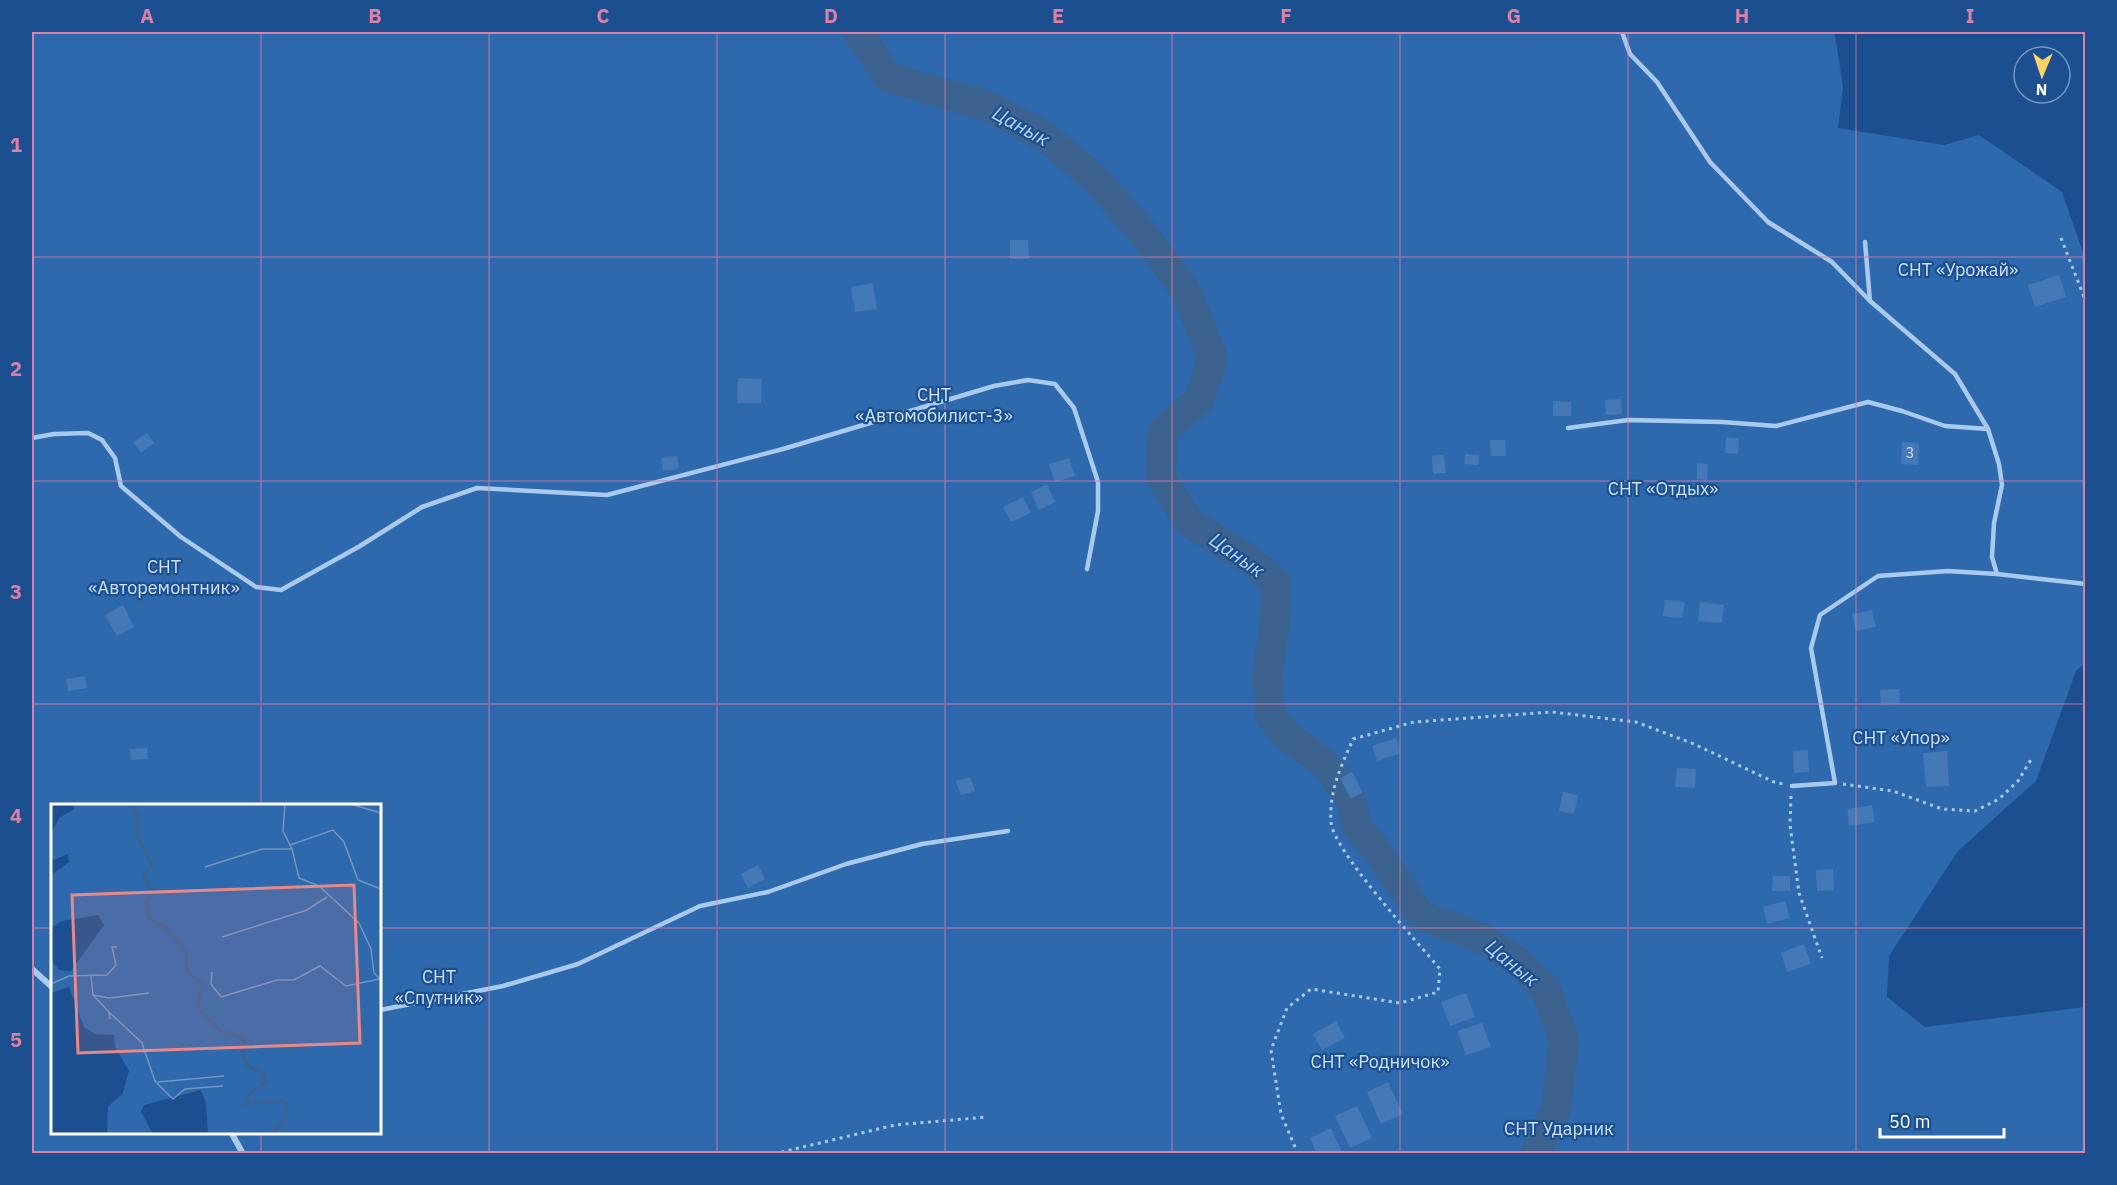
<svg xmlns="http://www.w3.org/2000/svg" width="2117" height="1185" font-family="'IBM Plex Sans',sans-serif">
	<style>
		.green { fill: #2e69ad; fill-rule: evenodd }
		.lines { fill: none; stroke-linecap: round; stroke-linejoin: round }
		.river { stroke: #3c6290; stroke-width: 30 }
		.building { fill: #4478b7 }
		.path { stroke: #a9c9ee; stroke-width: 3; stroke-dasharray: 3 4.5; stroke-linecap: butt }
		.service { stroke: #a9c9ee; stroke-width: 4.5 }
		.minor { stroke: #a9c9ee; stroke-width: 6 }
		.grid { fill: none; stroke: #dd80a5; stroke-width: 1.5; stroke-opacity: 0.55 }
		.labels { text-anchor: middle; stroke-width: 4.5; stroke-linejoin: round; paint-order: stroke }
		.number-label { font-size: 15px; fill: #d0dded }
		.park-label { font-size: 18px; fill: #cfe3fa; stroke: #1b4f8f }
		.water-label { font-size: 20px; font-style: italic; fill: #b5d3f5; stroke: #1b4f8f }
		.inset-river { fill: none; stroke: #3c6290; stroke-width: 3 }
		.inset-road { fill: none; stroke: #7695bc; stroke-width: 1.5 }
		.view { fill: #e88989; fill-opacity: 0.15; stroke: #e88989; stroke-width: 3 }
		.inset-edge { fill: none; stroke: #fff; stroke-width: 3 }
		.neatline { fill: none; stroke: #dd80a5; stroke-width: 2 }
		.grid-label { font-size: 20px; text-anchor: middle; font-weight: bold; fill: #dd80a5 }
	</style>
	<rect width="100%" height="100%" fill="#1b4f8f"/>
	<path class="green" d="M32,32H1831L1835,35L1843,87L1838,128L1944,145L1979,135L2062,192L2086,261L2085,663L2076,671L2036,781L1958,851L1889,956L1887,997L1925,1027L2085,1007V1153H32ZM52,806H380V1132H52Z"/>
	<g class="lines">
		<path class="river" d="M858,32L888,77L990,107L1047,138L1096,180L1143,233L1186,291L1213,359L1198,401L1163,431L1161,477L1190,523L1247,558L1276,583L1275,624L1267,674L1270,715L1286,735L1325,764L1351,799L1356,825L1386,863L1421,916L1482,938L1518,962L1547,992L1564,1040L1556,1109L1535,1154"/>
	</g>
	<g class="building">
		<path d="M1010,240H1028L1029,259H1010Z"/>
		<path d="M2059,275L2066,297L2035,307L2028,285Z"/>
		<path d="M873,283L877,309L855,312L851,287Z"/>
		<path d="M738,378L762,379L761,403H737Z"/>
		<path d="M1621,399L1622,414L1606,415L1605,400Z"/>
		<path d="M1553,401L1571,402V416H1553Z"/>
		<path d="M147,433L154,443L141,453L133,442Z"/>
		<path d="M1726,437L1739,438L1738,454L1725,453Z"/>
		<path d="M1490,440H1505L1506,456H1491Z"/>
		<path d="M1902,442L1919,443L1918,465L1901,464Z"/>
		<path d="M1465,454L1479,455L1478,465L1464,464Z"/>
		<path d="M1444,455L1446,473L1433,474L1432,456Z"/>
		<path d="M677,456L679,469L663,471L661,458Z"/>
		<path d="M1069,458L1075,476L1055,482L1049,464Z"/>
		<path d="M1697,463L1708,464L1707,480L1697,479Z"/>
		<path d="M1047,484L1055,502L1039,510L1031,492Z"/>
		<path d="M1023,497L1031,513L1011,522L1003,507Z"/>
		<path d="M1665,600L1685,602L1682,618L1663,616Z"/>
		<path d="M1700,602L1724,605L1722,623L1698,621Z"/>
		<path d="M123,605L134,627L117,636L105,615Z"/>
		<path d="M1872,610L1876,627L1856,631L1852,614Z"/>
		<path d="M85,676L87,688L68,691L66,679Z"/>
		<path d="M1899,689L1900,704L1881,705L1880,690Z"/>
		<path d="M1396,738L1401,753L1377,761L1372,746Z"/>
		<path d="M147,748L148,759L131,760L130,749Z"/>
		<path d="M1808,750L1809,772L1794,773L1793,751Z"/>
		<path d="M1947,751L1949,786L1926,787L1923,753Z"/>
		<path d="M1677,768L1696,769L1695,788L1675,787Z"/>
		<path d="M1352,772L1363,792L1351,799L1340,778Z"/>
		<path d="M970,777L975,791L961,795L956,781Z"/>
		<path d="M1563,792L1578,795L1574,814L1559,811Z"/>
		<path d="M1872,805L1875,822L1849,826L1847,809Z"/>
		<path d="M758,865L765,879L748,888L741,874Z"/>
		<path d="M1833,869L1834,890L1817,891L1816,870Z"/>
		<path d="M1773,876H1790V891H1772Z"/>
		<path d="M1785,901L1790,918L1767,924L1763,907Z"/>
		<path d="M1804,944L1811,964L1787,972L1781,953Z"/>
		<path d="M1466,993L1475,1017L1450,1026L1441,1002Z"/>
		<path d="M1336,1021L1345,1038L1322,1050L1313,1034Z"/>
		<path d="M1482,1023L1491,1047L1466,1055L1457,1031Z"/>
		<path d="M1388,1082L1403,1114L1381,1124L1367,1092Z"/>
		<path d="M1357,1106L1372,1138L1350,1148L1335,1116Z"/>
		<path d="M1331,1128L1343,1154H1317L1310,1138Z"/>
	</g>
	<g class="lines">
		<g class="path">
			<path d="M2061,238L2086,302"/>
			<path d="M1843,784L1893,791L1942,809L1975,811L1999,799L2018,781L2032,758"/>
			<path d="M1791,796L1790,825L1799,893L1822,958"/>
			<path d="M774,1154L895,1125L987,1117"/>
			<path d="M1298,1154L1281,1114L1271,1050L1287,1008L1311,989L1400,1003L1438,992L1440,969C1419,944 1332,849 1331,822C1329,790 1341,767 1353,739L1414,722L1552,712L1636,722L1694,744L1774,782L1783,784"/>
		</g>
		<g class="service">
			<path d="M1622,32L1630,54L1657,82L1710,162L1768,222L1832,262L1870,301"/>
			<path d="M1865,242L1870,301L1955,374L1988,429L1999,464L2002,485L1994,523L1992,557L1997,574"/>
			<path d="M1568,428L1628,420L1722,422L1776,426L1868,402L1902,411L1945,426L1988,429"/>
			<path d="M32,438L54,434L88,433L102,440L115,458L121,486L181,537L256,587L281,590L360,546L422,507L477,488L607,495L783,449L994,386L1028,380L1055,384L1074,408L1098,482V511L1087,569"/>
			<path d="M1792,786L1835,783L1811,648L1820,615L1878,576L1948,571L1997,574L2086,584"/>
			<path d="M380,1010L503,986L578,964L700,906L768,892L846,864L922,844L1008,831"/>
		</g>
		<g class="minor">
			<path d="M32,969L52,987"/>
			<path d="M231,1132L243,1154"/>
		</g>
	</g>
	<path class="grid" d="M261,32V806M489,32V1154M717,32V1154M945,32V1154M1172,32V1154M1400,32V1154M1628,32V1154M1856,32V1154M32,257H2086M32,481H2086M32,704H2086M32,928H52M380,928H2086M261,1132V1154"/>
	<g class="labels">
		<g class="number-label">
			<text x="1910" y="458">3</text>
		</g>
		<g class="park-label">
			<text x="1958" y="276">СНТ «Урожай»</text>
			<text x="934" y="401">СНТ<tspan x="934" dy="21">«Автомобилист-3»</tspan></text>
			<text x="1663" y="495">СНТ «Отдых»</text>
			<text x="164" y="573">СНТ<tspan x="164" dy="21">«Авторемонтник»</tspan></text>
			<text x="1901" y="744">СНТ «Упор»</text>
			<text x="439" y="983">СНТ<tspan x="439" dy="21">«Спутник»</tspan></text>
			<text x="1380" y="1068">СНТ «Родничок»</text>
			<text x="1559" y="1135">СНТ Ударник</text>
		</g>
		<g class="water-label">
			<text transform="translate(1021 126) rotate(29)" y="7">Цанык</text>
			<text transform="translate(1237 555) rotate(35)" y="7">Цанык</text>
			<text transform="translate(1512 963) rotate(39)" y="7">Цанык</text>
		</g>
	</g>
	<g transform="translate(51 804)">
		<rect width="330" height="330" fill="#1b4f8f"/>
		<path d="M22,0H330V330H157L155,299L150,286L93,301L90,308L102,330H56L57,302L71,291L78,267L64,243L63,231L44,230L33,223L18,183L0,189V156L8,166L20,167L53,121L47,111L11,117L0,124V71L18,58L17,50L0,57V30L8,14L23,5Z" fill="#2e69ad"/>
		<path class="inset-river" d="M78,0L87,11L86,31L101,61L93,73L101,86L96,99L98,114L115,124L136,150V167L152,181L146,197L149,206L169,226L190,233L195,240L192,253L197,262L212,270L214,277L197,292L195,300L230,296L236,301L235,313L222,330"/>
		<path class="inset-road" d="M234,0L232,27L241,45L248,74L268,82L308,119L320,145L323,169L330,176M299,0L330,9M239,41L282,26L293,38L307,76L330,85M154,63L211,45H241M171,133L256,106L276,93M161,168L160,180L170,193L226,176H243L269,162L295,182L329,175M40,172L42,191L58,208L59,215M0,180L18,172L56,171L65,161L61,143H66M42,191L58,194L98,189M58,208L91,239L104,277L122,295L134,285L172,282M107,278L173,272"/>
		<path class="view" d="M303,81L309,239L27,249L21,91Z"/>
		<rect width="330" height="330" class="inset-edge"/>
	</g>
	<rect width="2117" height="1185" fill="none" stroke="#1b4f8f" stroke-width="66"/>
	<g transform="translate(2042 75) rotate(182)"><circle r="28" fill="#1b4f8f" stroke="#7695bc" stroke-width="1.5"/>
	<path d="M0-4.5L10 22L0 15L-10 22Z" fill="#ffd166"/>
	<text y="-9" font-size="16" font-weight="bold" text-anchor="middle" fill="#ffffff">N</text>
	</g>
	<path d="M1880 1128v9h124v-9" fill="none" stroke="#ffffff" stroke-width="3"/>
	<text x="1889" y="1128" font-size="18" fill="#ffffff" stroke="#1b4f8f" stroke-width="4.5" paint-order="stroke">50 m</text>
	<rect x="33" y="33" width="2051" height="1119" class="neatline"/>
	<g class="grid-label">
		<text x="147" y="23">A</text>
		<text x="375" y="23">B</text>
		<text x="603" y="23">C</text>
		<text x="831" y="23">D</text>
		<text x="1058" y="23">E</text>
		<text x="1286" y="23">F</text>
		<text x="1514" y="23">G</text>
		<text x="1742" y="23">H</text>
		<text x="1970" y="23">I</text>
		<text x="16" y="152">1</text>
		<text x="16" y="376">2</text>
		<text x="16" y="599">3</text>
		<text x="16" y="823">4</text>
		<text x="16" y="1047">5</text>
	</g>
</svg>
